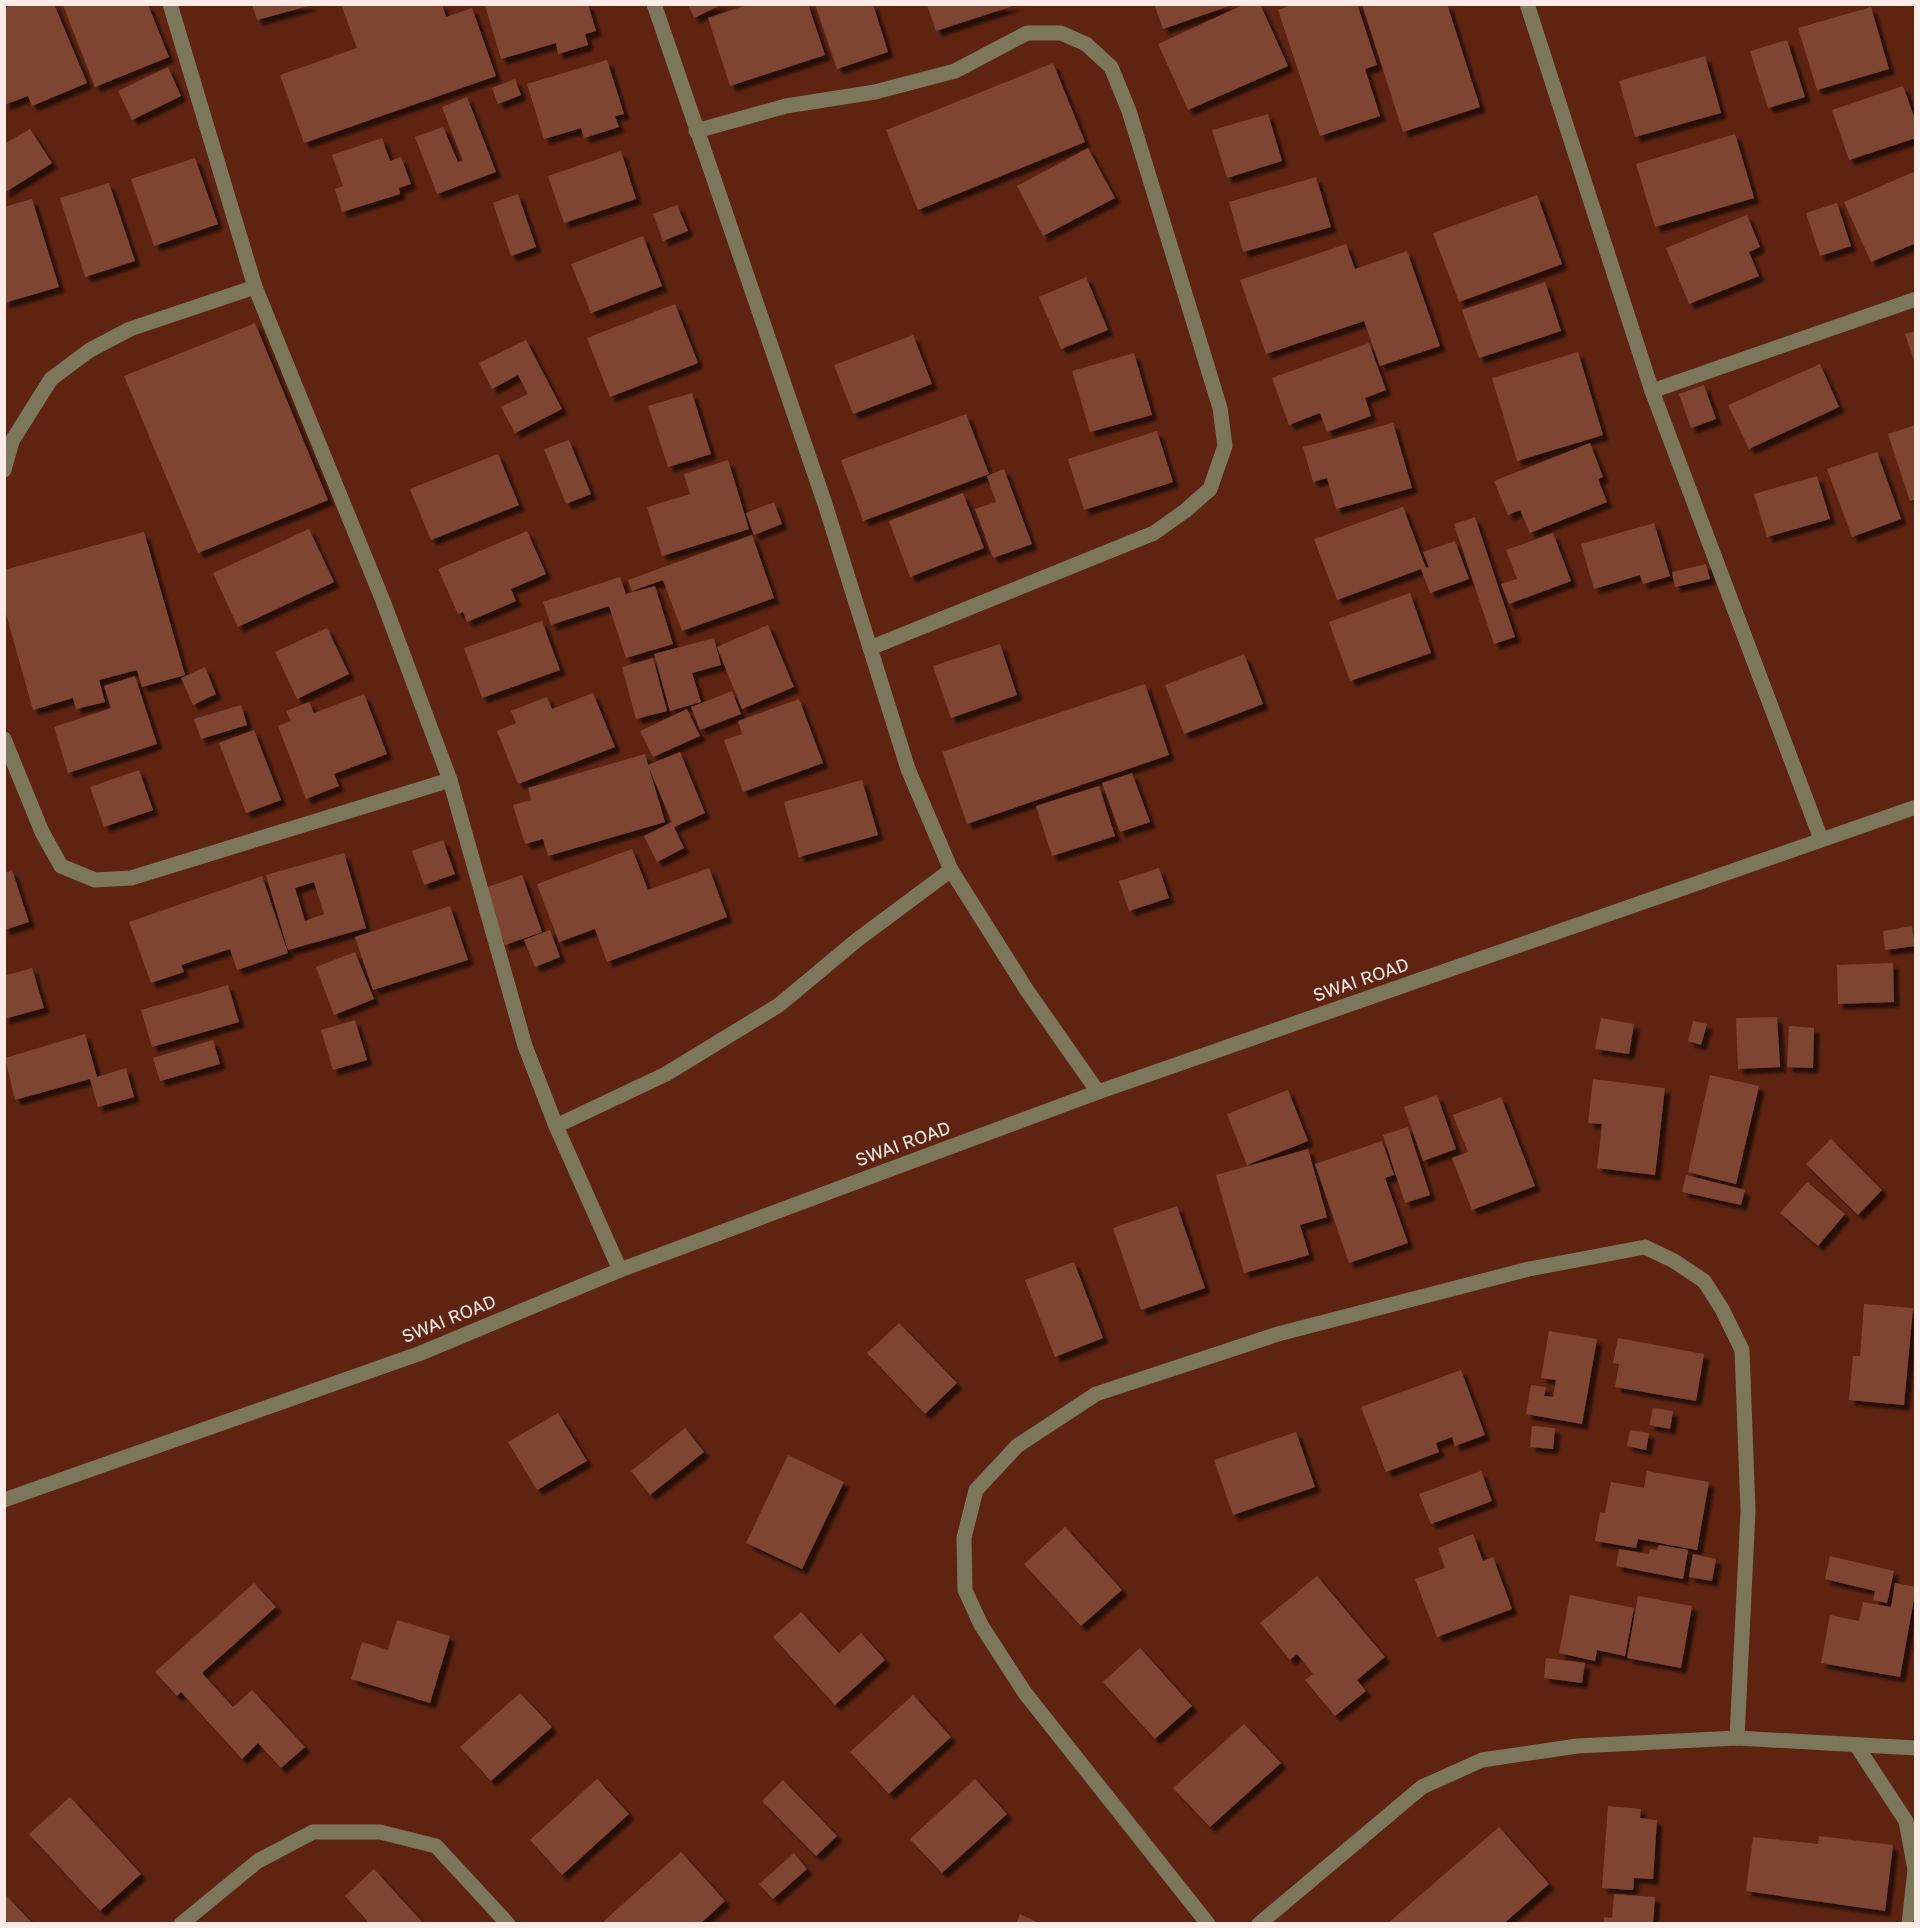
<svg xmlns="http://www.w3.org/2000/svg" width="1920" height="1928" font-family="'Golos Text',sans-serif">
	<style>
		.building { fill: #7d4533; fill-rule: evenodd; filter: url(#shadow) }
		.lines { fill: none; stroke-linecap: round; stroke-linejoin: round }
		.minor { stroke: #7c775b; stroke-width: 15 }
		.tertiary { stroke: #7c775b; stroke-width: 15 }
		.labels { text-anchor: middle; stroke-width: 6; stroke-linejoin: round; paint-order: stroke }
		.street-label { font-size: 18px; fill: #fcece7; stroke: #5f2411 }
	</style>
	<defs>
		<filter id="shadow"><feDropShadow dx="5.5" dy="5.5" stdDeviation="1.5" flood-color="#0009"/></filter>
	</defs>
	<rect width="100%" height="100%" fill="#5f2411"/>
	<g class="building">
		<path d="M4,4H54L87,83L32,106L28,96L4,105Z"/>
		<path d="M252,4H312V5L257,20Z"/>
		<path d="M341,4H442L446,17L472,8L496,76L304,143L280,75L357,48Z"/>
		<path d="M488,4H588L596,31L585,34L588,45L558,54L556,43L501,59L485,5Z"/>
		<path d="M688,4H723L694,18Z"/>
		<path d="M750,4H808L825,55L730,86L708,18Z"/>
		<path d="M815,4H873L888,52L837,69Z"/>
		<path d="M1154,4H1232V5L1163,29Z"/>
		<path d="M1245,4H1260L1288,66L1188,110L1158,44Z"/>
		<path d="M1294,4H1357L1377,65L1365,69L1380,116L1320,136L1278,10Z"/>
		<path d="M1362,4H1447L1480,107L1403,132Z"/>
		<path d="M63,5H148L169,57L95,87Z"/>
		<path d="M927,5H1016L936,31Z"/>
		<path d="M1871,7L1889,69L1817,90L1798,28Z"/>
		<path d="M1787,40L1805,97L1768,108L1750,51Z"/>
		<path d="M1705,56L1721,113L1635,137L1619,81Z"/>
		<path d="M607,60L624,114L615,116L619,127L584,138L581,128L544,139L527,84Z"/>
		<path d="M1053,63L1085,142L918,210L886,130Z"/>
		<path d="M168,67L181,96L132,120L118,91Z"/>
		<path d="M515,79L521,95L498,104L492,88Z"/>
		<path d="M1903,86L1916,122V138L1849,160L1832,110Z"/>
		<path d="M467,97L496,172L437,194L415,137L443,127L458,162L463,161L442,107Z"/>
		<path d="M1268,114L1282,161L1227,178L1212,130Z"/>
		<path d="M30,129L52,163L4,193V144Z"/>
		<path d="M1735,134L1754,198L1655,227L1636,164Z"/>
		<path d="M382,138L390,161L401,157L411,184L399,188L400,194L342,212L335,189L343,186L332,155Z"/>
		<path d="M1088,148L1115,198L1043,236L1017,186Z"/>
		<path d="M621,151L636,199L564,223L548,176Z"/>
		<path d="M195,158L218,224L154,246L131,179Z"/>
		<path d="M1916,171V243L1871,262L1844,202Z"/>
		<path d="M1316,177L1331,227L1243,252L1229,202Z"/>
		<path d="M109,183L135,261L85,277L60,198Z"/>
		<path d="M518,194L536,247L511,256L493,203Z"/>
		<path d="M1537,195L1562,264L1459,302L1433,233Z"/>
		<path d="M32,199L59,287L4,303V207Z"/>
		<path d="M1837,203L1851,246L1820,256L1806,213Z"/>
		<path d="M677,205L688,231L663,241L653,214Z"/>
		<path d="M1747,215L1760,247L1749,252L1759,276L1689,304L1666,248Z"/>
		<path d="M643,236L662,286L591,313L571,264Z"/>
		<path d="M1346,244L1355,269L1407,251L1440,346L1380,366L1364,321L1266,354L1240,280Z"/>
		<path d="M1086,277L1108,330L1061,349L1039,297Z"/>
		<path d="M1545,282L1561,331L1479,358L1462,310Z"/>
		<path d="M675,304L698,363L610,397L587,338Z"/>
		<path d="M255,323L328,500L198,553L124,376Z"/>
		<path d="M1916,331V363H1915L1905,334Z"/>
		<path d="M913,335L932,384L853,414L834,365Z"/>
		<path d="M526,340L562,409L515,433L501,407L528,394L518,375L492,389L479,363Z"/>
		<path d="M1369,343L1386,390L1365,398L1371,416L1327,432L1320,413L1289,425L1272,378Z"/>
		<path d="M1578,352L1603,435L1517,461L1492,378Z"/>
		<path d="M1134,353L1152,415L1090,432L1072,371Z"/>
		<path d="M1820,364L1839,407L1749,449L1728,405Z"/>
		<path d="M1704,385L1716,419L1691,428L1679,394Z"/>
		<path d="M692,393L711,454L668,467L648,406Z"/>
		<path d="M966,414L989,474L863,521L841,460Z"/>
		<path d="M1393,423L1412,488L1336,509L1327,478L1313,482L1303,447Z"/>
		<path d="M1916,425V499L1910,501L1888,434Z"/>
		<path d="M1157,431L1173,482L1084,510L1068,459Z"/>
		<path d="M569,440L591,494L566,504L544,449Z"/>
		<path d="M1590,443L1603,477L1598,479L1607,502L1530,533L1520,510L1508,515L1494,481Z"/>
		<path d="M1877,452L1901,519L1852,537L1827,469Z"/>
		<path d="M498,454L519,505L431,540L410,489Z"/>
		<path d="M728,460L749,529L662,556L647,507L690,494L684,474Z"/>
		<path d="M1004,469L1032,544L993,558L975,509L996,502L987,476Z"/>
		<path d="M1817,476L1830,519L1767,537L1754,494Z"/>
		<path d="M963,493L984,548L910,577L889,521Z"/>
		<path d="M774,502L782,524L754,535L746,513Z"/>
		<path d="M1403,507L1426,568L1429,567L1423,552L1455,541L1469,579L1430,593L1421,569L1337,600L1314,539Z"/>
		<path d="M1475,517L1515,637L1494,644L1454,524Z"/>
		<path d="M1654,523L1670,576L1643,584L1640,575L1594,589L1581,544Z"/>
		<path d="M309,529L334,582L238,627L213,573Z"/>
		<path d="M527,531L546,574L511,589L516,601L467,622L463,612L458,614L438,569Z"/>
		<path d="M144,532L185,675L142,687L137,670L99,680L105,702L76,709L73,698L33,710L4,607V570Z"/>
		<path d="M1553,533L1571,581L1509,604L1501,584L1517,579L1506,550Z"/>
		<path d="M752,535L774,598L682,631L663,580L632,591L628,580Z"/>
		<path d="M1706,564L1710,579L1675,587L1672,572Z"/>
		<path d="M620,577L626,594L655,586L673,644L626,658L609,606L551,625L543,602Z"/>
		<path d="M1410,593L1431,653L1350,681L1329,622Z"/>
		<path d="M542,621L560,670L482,698L464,648Z"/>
		<path d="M768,625L794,687L742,709L717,647Z"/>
		<path d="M327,628L349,674L297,699L275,652Z"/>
		<path d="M714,638L721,665L692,673L701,702L670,711L654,654Z"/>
		<path d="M1000,644L1017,695L951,718L933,666Z"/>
		<path d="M1244,654L1263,704L1184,734L1165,685Z"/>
		<path d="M653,658L667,711L636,719L622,667Z"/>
		<path d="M205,667L216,694L193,705L181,678Z"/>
		<path d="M135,676L157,744L68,773L54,727L111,708L104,686Z"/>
		<path d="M1145,684L1169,755L967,824L942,752Z"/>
		<path d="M732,691L741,714L700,730L691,707Z"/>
		<path d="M593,693L615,747L518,784L497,731L516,723L511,711L547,697L552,709Z"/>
		<path d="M364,694L387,754L334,774L339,786L306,799L278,726L291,721L286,711L309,702L314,713Z"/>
		<path d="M799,699L823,763L743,792L724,740L742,734L738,721Z"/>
		<path d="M241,705L247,725L201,739L194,719Z"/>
		<path d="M687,709L700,736L653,757L640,731Z"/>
		<path d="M254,730L281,800L246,813L219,743Z"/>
		<path d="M680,752L705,813L674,827L684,848L657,862L644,836L672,822L649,768L665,822L548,856L543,839L525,844L513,805L531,800L528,788L645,754L648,765Z"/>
		<path d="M139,770L153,810L104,827L90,787Z"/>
		<path d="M1132,773L1150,822L1120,832L1102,783Z"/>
		<path d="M862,780L878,835L799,857L784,802Z"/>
		<path d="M1099,786L1115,836L1052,856L1036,806Z"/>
		<path d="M443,840L455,874L424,885L412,851Z"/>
		<path d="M632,849L648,890L709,868L727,917L607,962L595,929L559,942L537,884Z"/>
		<path d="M344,853L366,928L288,950L266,875ZM314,882L324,914L305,921L295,888Z"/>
		<path d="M1159,868L1169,898L1129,911L1119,881Z"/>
		<path d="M12,870L29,922L4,930V873Z"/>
		<path d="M522,875L542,932L505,945L485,888Z"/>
		<path d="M262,876L288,953L237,970L230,949L181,965L184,972L151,983L129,922Z"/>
		<path d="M450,906L468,960L373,990L355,937Z"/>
		<path d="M1912,926L1915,946L1885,950L1883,931Z"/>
		<path d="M550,930L560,957L535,967L524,940Z"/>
		<path d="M355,952L374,999L334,1015L316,967Z"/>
		<path d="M1893,963L1894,1002L1838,1004L1837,965Z"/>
		<path d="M32,968L44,1008L4,1019V976Z"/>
		<path d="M228,985L239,1022L152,1047L141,1010Z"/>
		<path d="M1777,1017L1780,1067L1738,1069L1736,1018Z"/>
		<path d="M1601,1018L1634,1024L1629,1054L1595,1049Z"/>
		<path d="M355,1020L367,1060L333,1070L321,1030Z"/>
		<path d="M1693,1021L1707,1024L1701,1045L1688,1041Z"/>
		<path d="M1789,1026L1814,1028L1813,1068L1787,1067Z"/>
		<path d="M85,1034L97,1077L126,1068L134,1097L98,1107L90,1079L15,1100L5,1058Z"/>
		<path d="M213,1040L220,1064L160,1081L153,1058Z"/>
		<path d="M1710,1075L1759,1086L1736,1184L1688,1172Z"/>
		<path d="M1593,1079L1665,1088L1655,1175L1597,1168L1602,1124L1588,1123Z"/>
		<path d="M1288,1090L1308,1141L1247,1165L1227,1114Z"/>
		<path d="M1437,1095L1456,1149L1423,1161L1404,1107Z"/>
		<path d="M1501,1097L1535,1186L1472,1210L1452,1158L1468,1152L1453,1115Z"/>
		<path d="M1408,1127L1430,1195L1405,1203L1383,1135Z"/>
		<path d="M1831,1139L1882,1190L1858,1215L1806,1164Z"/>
		<path d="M1382,1141L1394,1175L1385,1178L1408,1243L1349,1263L1315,1164Z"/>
		<path d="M1308,1149L1327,1217L1300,1225L1309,1255L1244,1273L1216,1175Z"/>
		<path d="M1686,1175L1745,1190L1741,1205L1682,1192Z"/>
		<path d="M1807,1182L1845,1214L1818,1246L1780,1213Z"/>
		<path d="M1177,1206L1205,1288L1141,1310L1113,1228Z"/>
		<path d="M1074,1262L1103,1338L1055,1357L1025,1280Z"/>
		<path d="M1864,1304L1913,1308L1904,1405L1849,1400L1853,1356H1860Z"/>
		<path d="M899,1323L957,1383L925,1414L867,1353Z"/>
		<path d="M1549,1331L1597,1339L1582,1424L1526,1414L1531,1385L1546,1387L1544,1396L1553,1397L1556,1380L1541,1378Z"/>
		<path d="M1618,1338L1704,1354L1696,1401L1615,1387L1619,1364L1613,1363Z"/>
		<path d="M1461,1370L1485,1435L1455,1446L1452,1437L1436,1443L1439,1452L1386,1472L1361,1407Z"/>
		<path d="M1653,1408L1673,1411L1670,1429L1649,1425Z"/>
		<path d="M558,1413L587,1461L537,1490L508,1442Z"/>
		<path d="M1532,1426L1555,1428L1553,1449L1530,1447Z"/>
		<path d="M685,1428L704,1452L650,1495L631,1471Z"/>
		<path d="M1630,1430L1649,1433L1646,1450L1627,1446Z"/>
		<path d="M1296,1432L1315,1487L1233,1515L1214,1460Z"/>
		<path d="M788,1455L844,1482L802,1569L746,1543Z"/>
		<path d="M1481,1471L1492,1501L1431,1524L1419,1494Z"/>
		<path d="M1647,1471L1709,1482L1697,1550L1638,1539L1636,1548L1595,1541L1600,1512L1605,1513L1611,1482L1644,1488Z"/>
		<path d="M1065,1527L1122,1590L1081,1626L1024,1564Z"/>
		<path d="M1473,1534L1483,1561L1493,1557L1512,1609L1437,1637L1415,1579L1445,1568L1438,1548Z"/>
		<path d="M1659,1545L1688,1550L1683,1579L1616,1566L1619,1549L1649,1554L1650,1549L1657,1550Z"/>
		<path d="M1693,1554L1716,1559L1712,1581L1689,1577Z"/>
		<path d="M1830,1556L1894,1571L1887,1603L1873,1600L1875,1591L1825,1579Z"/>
		<path d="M1317,1576L1385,1657L1357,1680L1366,1691L1335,1716L1305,1680L1313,1674L1297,1654L1290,1660L1260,1623Z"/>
		<path d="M254,1583L276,1607L202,1673L233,1707L252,1690L305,1747L281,1768L258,1743L242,1759L181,1692L177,1696L155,1672Z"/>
		<path d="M1895,1583L1916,1587L1900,1677L1821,1663L1830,1615L1859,1621L1863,1602L1891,1607Z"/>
		<path d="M1570,1595L1634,1608L1625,1656L1597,1650L1595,1661L1559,1653Z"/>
		<path d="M1638,1596L1692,1606L1681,1668L1627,1658Z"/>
		<path d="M801,1612L839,1653L861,1633L885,1660L835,1705L773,1637Z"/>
		<path d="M397,1620L450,1636L430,1703L351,1679L362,1642L388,1650Z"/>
		<path d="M1140,1648L1192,1706L1155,1739L1103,1682Z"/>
		<path d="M1546,1658L1585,1663L1582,1683L1544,1678Z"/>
		<path d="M520,1693L552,1727L491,1781L460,1747Z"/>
		<path d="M913,1695L951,1737L889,1794L850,1752Z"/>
		<path d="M1244,1724L1281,1763L1210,1827L1173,1788Z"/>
		<path d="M597,1779L629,1814L562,1875L530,1840Z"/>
		<path d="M975,1779L1007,1814L942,1873L910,1839Z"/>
		<path d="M783,1780L837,1836L816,1856L762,1801Z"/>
		<path d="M70,1797L141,1874L100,1911L29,1834Z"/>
		<path d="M1608,1806L1641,1809L1640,1818L1657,1820L1653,1879L1634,1878L1633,1890L1602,1888Z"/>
		<path d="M1499,1827L1549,1884L1503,1924H1387Z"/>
		<path d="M1819,1836L1893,1845L1885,1911L1746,1891L1753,1837L1818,1844Z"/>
		<path d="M681,1852L725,1901L700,1924H606L604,1921Z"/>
		<path d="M794,1853L807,1869L773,1899L759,1884Z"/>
		<path d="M374,1869L424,1924H370L345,1896Z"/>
		<path d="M4,1893L33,1924H4Z"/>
		<path d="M1614,1894L1655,1897L1653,1924H1604V1917L1612,1918Z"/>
		<path d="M1020,1914L1041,1924H1016Z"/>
	</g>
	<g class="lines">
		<g class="minor">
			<path d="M170,4L255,287L383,601L450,780L525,1046L556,1126L620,1270"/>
			<path d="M654,4L825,504L908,769L951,870L1026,989L1098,1092"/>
			<path d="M1527,4L1652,391L1821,839"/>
			<path d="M696,131L786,106L875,92L955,71L1027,33H1061L1086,44L1111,67L1129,111L1220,408L1225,446L1210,489L1185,511L1154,533L870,648"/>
			<path d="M1652,391L1916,299"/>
			<path d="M4,470L12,441L51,379L90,350L130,329L255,287"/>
			<path d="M4,739L42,832L61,866L95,880L131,878L450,780"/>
			<path d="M556,1126L666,1074L779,1005L857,940L951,870"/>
			<path d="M1856,1745L1906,1821L1915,1870L1909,1924"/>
			<path d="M181,1924L258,1861L313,1832H380L436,1846L508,1924"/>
			<path d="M1208,1924L1025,1693L981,1625L965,1590L964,1538L976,1490L1017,1446L1096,1394L1278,1334L1529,1269L1645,1247L1674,1261L1704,1281L1722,1309L1742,1350L1748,1511L1737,1738"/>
			<path d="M1259,1924L1422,1787L1482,1760L1577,1746L1737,1738L1916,1748"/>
		</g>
		<path class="tertiary" d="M4,1500L421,1353L620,1270L1098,1092L1916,807"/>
	</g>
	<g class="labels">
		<g class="street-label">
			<text transform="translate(1361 980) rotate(-19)" y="6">SWAI ROAD</text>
			<text transform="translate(903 1144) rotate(-20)" y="6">SWAI ROAD</text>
			<text transform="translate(449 1319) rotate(-22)" y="6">SWAI ROAD</text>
		</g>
	</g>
	<rect width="1920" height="1928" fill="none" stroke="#fcece7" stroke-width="12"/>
</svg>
